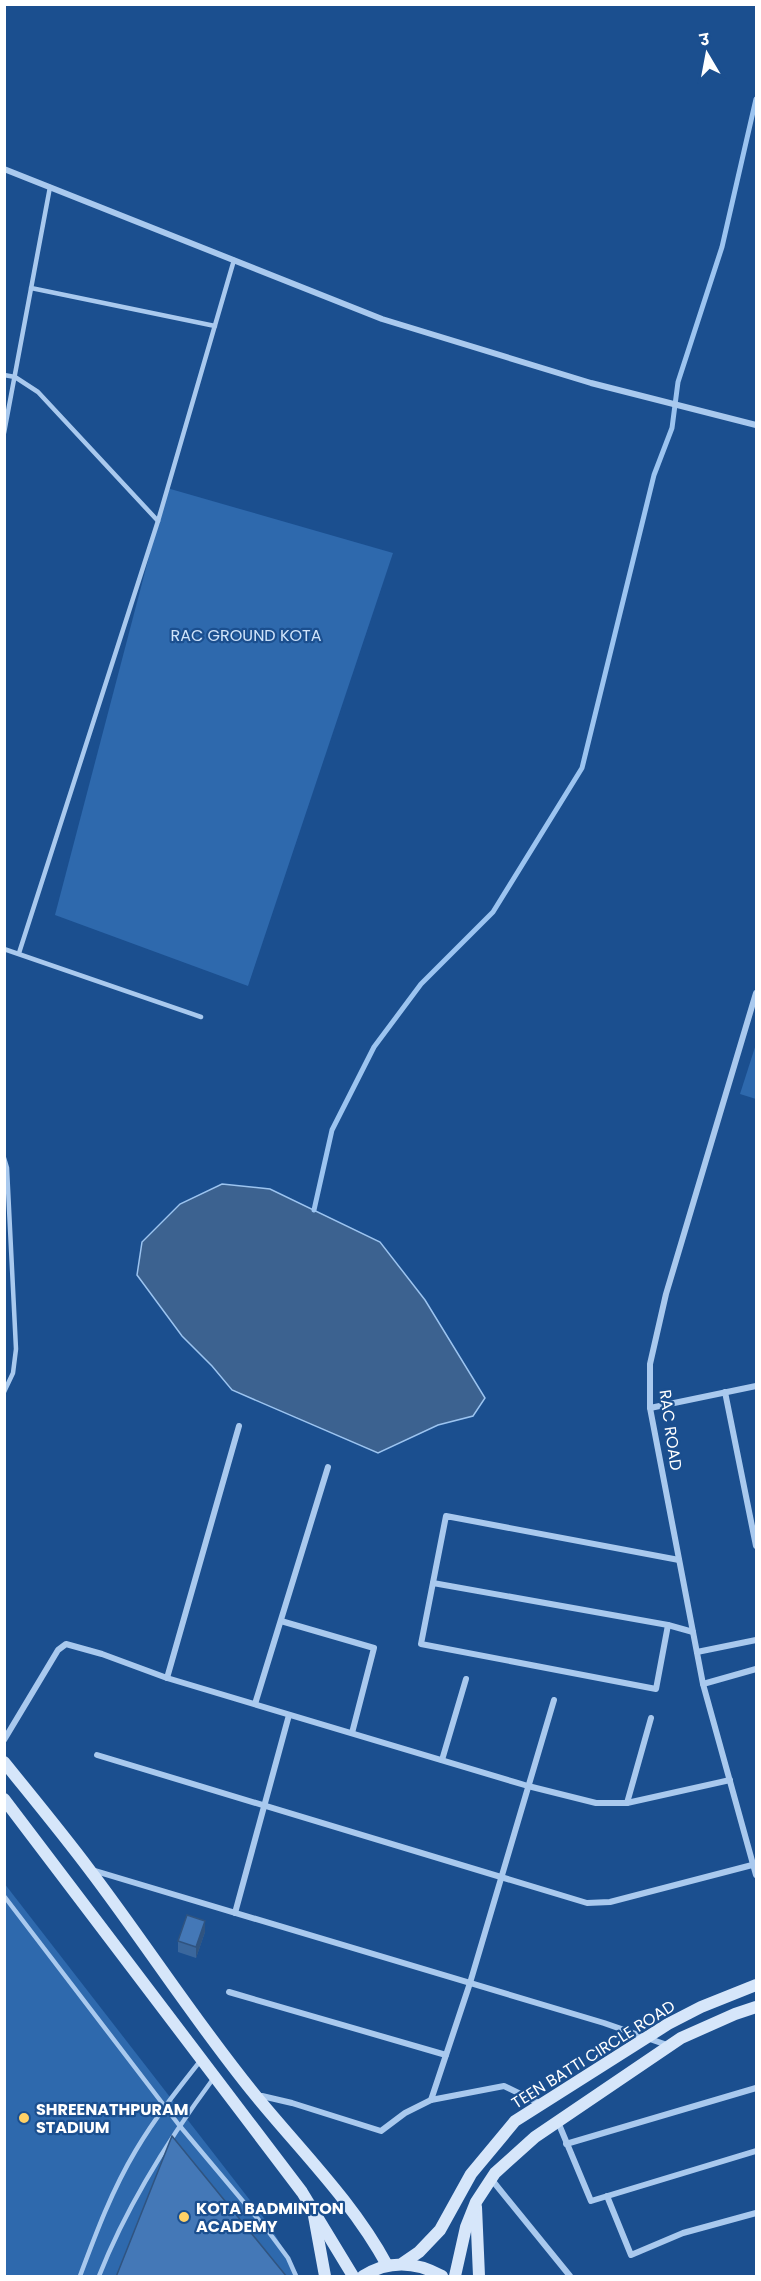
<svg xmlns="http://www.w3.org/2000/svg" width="761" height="2281" font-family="Poppins,'Noto Sans Devanagari',sans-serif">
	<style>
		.green { fill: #2e69ad }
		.water { fill: #3c6290; stroke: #9cc4f0; stroke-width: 1.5 }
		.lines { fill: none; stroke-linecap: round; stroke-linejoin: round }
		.stream { stroke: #9cc4f0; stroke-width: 5 }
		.lane { stroke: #a9c9ee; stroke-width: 4.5 }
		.street { stroke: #a9c9ee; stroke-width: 6 }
		.secondary { stroke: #d6e6fa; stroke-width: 12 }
		.wall { fill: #3a679d }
		.shaded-wall { fill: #305480 }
		.building { fill: #4478b7; stroke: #305480; stroke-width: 1.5 }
		.poi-dot { fill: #ffd166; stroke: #1b4f8f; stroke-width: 2 }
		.labels { text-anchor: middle; stroke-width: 4.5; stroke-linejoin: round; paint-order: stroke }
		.park-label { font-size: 16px; fill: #cfe3fa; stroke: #1b4f8f }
		.street-label { font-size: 16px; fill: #fff; stroke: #1b4f8f }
		.poi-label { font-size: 16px; font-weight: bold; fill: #fff; stroke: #1b4f8f; text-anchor: start }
	</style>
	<rect width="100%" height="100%" fill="#1b4f8f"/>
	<g class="green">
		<path d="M167,488L393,553L248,986L55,915Z"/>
		<path d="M756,1044V1099L740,1094Z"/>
		<path d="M4,1883L270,2226L299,2276H5Z"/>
	</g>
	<path class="water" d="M222,1184L270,1189L380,1242L425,1300L485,1398L473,1416L438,1425L378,1453L232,1390L212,1366L182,1336L137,1275L142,1242L180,1204Z"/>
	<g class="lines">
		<path class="stream" d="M314,1210L332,1130L374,1047L421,984L493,912L582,768L654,475L672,428L678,382L722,247L756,99"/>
		<g class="lane">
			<path d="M31,288L215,326"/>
			<path d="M4,375L15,377L38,392L158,521"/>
			<path d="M4,433L50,187"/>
			<path d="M4,949L201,1017"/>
			<path d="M19,953L158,521L234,260"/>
			<path d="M4,1158L7,1168L16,1349L13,1373L4,1392"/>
			<path d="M4,1896L179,2125L268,2231L288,2258L296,2276"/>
			<path d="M80,2276C96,2233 112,2190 136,2150C155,2118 178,2089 201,2060"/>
			<path d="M99,2276C127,2205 168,2140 213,2079"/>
		</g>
		<g class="street">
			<path d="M4,169L382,319L591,383L756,425"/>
			<path d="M756,993L666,1294L650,1364V1408L703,1684L756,1875"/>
			<path d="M725,1392L756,1546"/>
			<path d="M650,1408L756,1386"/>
			<path d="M433,1583L668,1625L693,1632"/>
			<path d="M281,1621L374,1648L352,1733"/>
			<path d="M668,1625L656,1689L421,1644L446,1516L679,1560"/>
			<path d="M697,1652L756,1640"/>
			<path d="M167,1678L239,1426"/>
			<path d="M703,1684L756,1669"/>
			<path d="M255,1704L328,1467"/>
			<path d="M4,1740L58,1650L66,1644L102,1654L167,1678L528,1786L596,1803H627L730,1780"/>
			<path d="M97,1755L587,1903L610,1902L756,1864"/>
			<path d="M442,1760L466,1679"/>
			<path d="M627,1803L651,1718"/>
			<path d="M92,1870L604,2023L670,2046"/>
			<path d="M235,1913L289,1715"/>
			<path d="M229,1992L446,2055"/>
			<path d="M257,2097L262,2096L292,2103L381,2131L405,2113L431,2100L504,2086L541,2104"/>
			<path d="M431,2100L470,1983L554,1700"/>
			<path d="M558,2122L591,2201L756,2151"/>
			<path d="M566,2144L756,2088"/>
			<path d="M492,2180L570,2276"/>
			<path d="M607,2196L631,2255L683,2233L756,2213"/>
		</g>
		<g class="secondary">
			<path d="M4,1762C33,1798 62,1833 89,1869C146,1944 197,2024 256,2096C301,2151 353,2202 387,2265"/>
			<path d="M4,1799L302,2192L353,2276"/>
			<path d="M476,2207L479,2276"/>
			<path d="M314,2216L325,2276"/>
			<path d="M403,2263L419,2252L440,2230L471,2174L515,2121L668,2024L701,2007L756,1985"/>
			<path d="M363,2276C389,2260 415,2261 442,2276"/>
			<path d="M455,2276L466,2227L476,2202L495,2173L535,2137L681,2038L735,2014L756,2007"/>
		</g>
	</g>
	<path class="wall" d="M205,1932L196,1958L178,1952V1941Z"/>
	<path class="shaded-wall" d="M205,1921V1932L196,1958V1947Z"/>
	<g class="building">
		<path d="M187,1915L205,1921L196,1947L178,1941Z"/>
		<path d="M172,2136L287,2277H116Z"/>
	</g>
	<g class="poi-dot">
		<circle cx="24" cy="2118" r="6"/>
		<circle cx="184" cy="2217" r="6"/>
	</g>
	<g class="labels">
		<g class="park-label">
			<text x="246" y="641">RAC GROUND KOTA</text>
		</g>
		<g class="street-label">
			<text transform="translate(671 1430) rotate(82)" y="6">RAC ROAD</text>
			<text transform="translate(593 2054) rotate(-32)" y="6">TEEN BATTI CIRCLE ROAD</text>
		</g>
		<g class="poi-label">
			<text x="36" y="2115">SHREENATHPURAM<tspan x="36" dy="18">STADIUM</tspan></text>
			<text x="196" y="2214">KOTA BADMINTON<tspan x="196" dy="18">ACADEMY</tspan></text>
		</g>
	</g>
	<rect width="761" height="2281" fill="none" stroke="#ffffff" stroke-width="12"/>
	<g transform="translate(707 54) rotate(350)" stroke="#1b4f8f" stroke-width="4.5" paint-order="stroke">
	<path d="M0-4.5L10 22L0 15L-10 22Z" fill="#ffffff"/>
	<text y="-9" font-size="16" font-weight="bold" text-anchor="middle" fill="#ffffff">उ</text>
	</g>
</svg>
